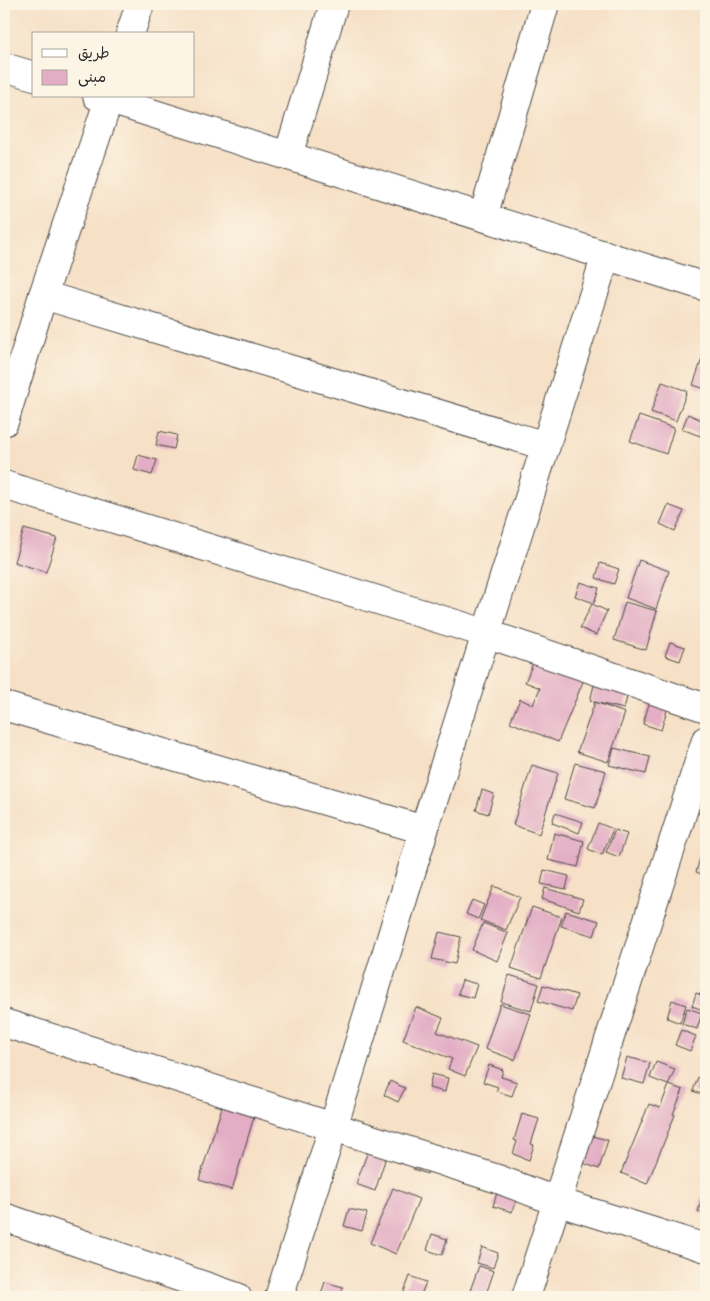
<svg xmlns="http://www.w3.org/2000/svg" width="710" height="1301" font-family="Itim,'Playpen Sans Arabic',sans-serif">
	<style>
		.building { fill: #e3aec5 }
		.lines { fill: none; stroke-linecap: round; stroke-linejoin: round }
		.minor-casing { stroke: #494642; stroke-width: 30 }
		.minor { stroke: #fff; stroke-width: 28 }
	</style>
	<rect width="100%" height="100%" fill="#fcf5e5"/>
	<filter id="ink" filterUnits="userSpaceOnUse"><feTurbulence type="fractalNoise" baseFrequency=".02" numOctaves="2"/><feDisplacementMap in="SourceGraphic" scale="10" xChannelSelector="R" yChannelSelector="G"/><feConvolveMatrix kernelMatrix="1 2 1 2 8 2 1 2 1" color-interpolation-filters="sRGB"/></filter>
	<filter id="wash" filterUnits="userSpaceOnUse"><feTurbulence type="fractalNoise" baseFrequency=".0096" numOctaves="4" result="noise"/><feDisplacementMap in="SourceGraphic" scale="20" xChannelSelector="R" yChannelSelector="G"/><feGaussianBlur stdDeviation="1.12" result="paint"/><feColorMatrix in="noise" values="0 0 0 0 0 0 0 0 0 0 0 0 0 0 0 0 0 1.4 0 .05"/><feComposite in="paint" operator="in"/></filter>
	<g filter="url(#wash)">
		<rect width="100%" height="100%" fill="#f6e0c6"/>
		<g id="blocks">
			<g class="building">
				<path d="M706,347V389L693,385Z"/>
				<path d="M662,382L687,391L676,421L651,412Z"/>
				<path d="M688,414L706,422L700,436L682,429Z"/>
				<path d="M639,416L674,428L666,454L630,441Z"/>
				<path d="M159,431L177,435L174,449L156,445Z"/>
				<path d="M138,455L157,460L152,475L134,470Z"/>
				<path d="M668,505L684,511L675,531L660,524Z"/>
				<path d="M24,529L57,538L46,572L14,562Z"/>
				<path d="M639,560L669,571L656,609L626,598Z"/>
				<path d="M600,563L619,569L614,584L596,578Z"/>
				<path d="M580,582L599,588L594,603L575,596Z"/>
				<path d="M625,602L657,611L646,650L614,640Z"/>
				<path d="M592,604L607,611L596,635L580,628Z"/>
				<path d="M670,642L685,647L680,661L665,656Z"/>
				<path d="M536,656L585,677L558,742L510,722L520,699L533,705L540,688L525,682Z"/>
				<path d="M596,677L630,685L624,709L590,701Z"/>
				<path d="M652,694L670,700L661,730L643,724Z"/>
				<path d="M595,702L625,713L608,762L577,752Z"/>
				<path d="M614,748L650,757L646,774L609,765Z"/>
				<path d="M575,763L606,771L595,808L564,799Z"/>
				<path d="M532,765L558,773L539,834L513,825Z"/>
				<path d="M482,790L494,794L488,814L476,810Z"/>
				<path d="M700,793L706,794V815L694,812Z"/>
				<path d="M555,813L583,822L579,833L552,823Z"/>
				<path d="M598,823L613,829L602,855L588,849Z"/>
				<path d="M615,830L627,834L619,857L606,852Z"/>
				<path d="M554,833L584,841L578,867L548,860Z"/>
				<path d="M700,858L706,860V876L696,872Z"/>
				<path d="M544,870L569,876L566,889L541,884Z"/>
				<path d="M494,886L520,897L506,930L480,920Z"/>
				<path d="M545,888L583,899L579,911L542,899Z"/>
				<path d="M472,900L484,905L478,919L466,914Z"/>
				<path d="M532,907L562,917L541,978L511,968Z"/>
				<path d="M566,911L599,921L594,936L561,926Z"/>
				<path d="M483,923L508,933L497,961L472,950Z"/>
				<path d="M439,932L461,937L455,964L432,959Z"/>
				<path d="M509,975L539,984L531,1011L501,1002Z"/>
				<path d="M462,980L477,984L473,998L458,994Z"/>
				<path d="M543,985L577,995L572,1011L538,1001Z"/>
				<path d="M696,993L706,997V1011L692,1006Z"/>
				<path d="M672,1000L686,1005L680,1023L667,1018Z"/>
				<path d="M500,1004L531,1014L515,1060L485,1049Z"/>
				<path d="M416,1007L443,1018L437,1032L477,1047L465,1076L448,1069L452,1059L403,1040Z"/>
				<path d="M687,1008L702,1013L697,1029L682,1024Z"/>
				<path d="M681,1030L696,1036L690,1051L675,1045Z"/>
				<path d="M627,1057L650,1063L644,1084L621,1078Z"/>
				<path d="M656,1062L675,1069L668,1085L650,1078Z"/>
				<path d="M489,1065L503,1070L501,1077L517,1082L512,1096L496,1091L498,1087L483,1082Z"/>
				<path d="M432,1074L448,1078L445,1092L429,1088Z"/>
				<path d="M698,1077L706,1080V1096L693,1091Z"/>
				<path d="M390,1081L405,1088L398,1102L384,1095Z"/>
				<path d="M669,1085L683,1090L673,1114L675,1115L647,1184L621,1173L649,1104L660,1108Z"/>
				<path d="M222,1107L254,1117L232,1190L199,1180Z"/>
				<path d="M522,1114L539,1119L531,1144L534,1145L529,1160L513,1154L517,1141L514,1140Z"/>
				<path d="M592,1136L608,1140L599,1169L583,1163Z"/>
				<path d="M368,1151L386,1157L375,1191L356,1184Z"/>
				<path d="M419,1151L433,1156L427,1174L413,1169Z"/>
				<path d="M393,1188L419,1199L396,1254L370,1243Z"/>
				<path d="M498,1189L518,1195L512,1212L493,1206Z"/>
				<path d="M702,1197L706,1198V1214L698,1212Z"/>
				<path d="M349,1209L367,1213L362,1231L344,1226Z"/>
				<path d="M432,1234L447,1239L442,1255L427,1250Z"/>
				<path d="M482,1247L498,1253L493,1268L477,1263Z"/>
				<path d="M479,1266L494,1271L485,1297H472L468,1296Z"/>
				<path d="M410,1276L426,1282L420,1297H402Z"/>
				<path d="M325,1282L343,1287L340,1297H320Z"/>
				<path d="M140,1291L170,1296V1297H139Z"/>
			</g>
		</g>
	</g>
	<g filter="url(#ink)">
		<use href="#blocks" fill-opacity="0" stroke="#494642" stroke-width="1"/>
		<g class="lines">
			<defs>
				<g id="minor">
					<path d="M130,34L140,4"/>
					<path d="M4,67L34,76"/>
					<path d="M97,96L706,287"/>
					<path d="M288,156L334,4"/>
					<path d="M483,217L545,4"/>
					<path d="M43,295L546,446"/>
					<path d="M4,422L43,295L110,96"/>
					<path d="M4,485L485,633L706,708"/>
					<path d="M4,706L424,830"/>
					<path d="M4,1023L498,1179L558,1202L706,1248"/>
					<path d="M4,1217L237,1297"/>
					<path d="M279,1297L333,1128L424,830L606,255"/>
					<path d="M526,1297L706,740"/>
				</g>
			</defs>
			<use href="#minor" class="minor-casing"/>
			<use href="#minor" class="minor"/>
		</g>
	</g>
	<rect width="710" height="1301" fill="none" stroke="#fcf5e5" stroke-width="20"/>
	<rect x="32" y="32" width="162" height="65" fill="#fcf5e5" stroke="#a8a49b"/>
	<rect x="42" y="49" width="25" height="8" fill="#ffffff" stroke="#a8a49b"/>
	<text x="78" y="58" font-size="15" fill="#2b2b2b">طريق</text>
	<rect x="42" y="70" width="25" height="15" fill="#e3aec5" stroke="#a8a49b"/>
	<text x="78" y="82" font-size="15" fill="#2b2b2b">مبنى</text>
</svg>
